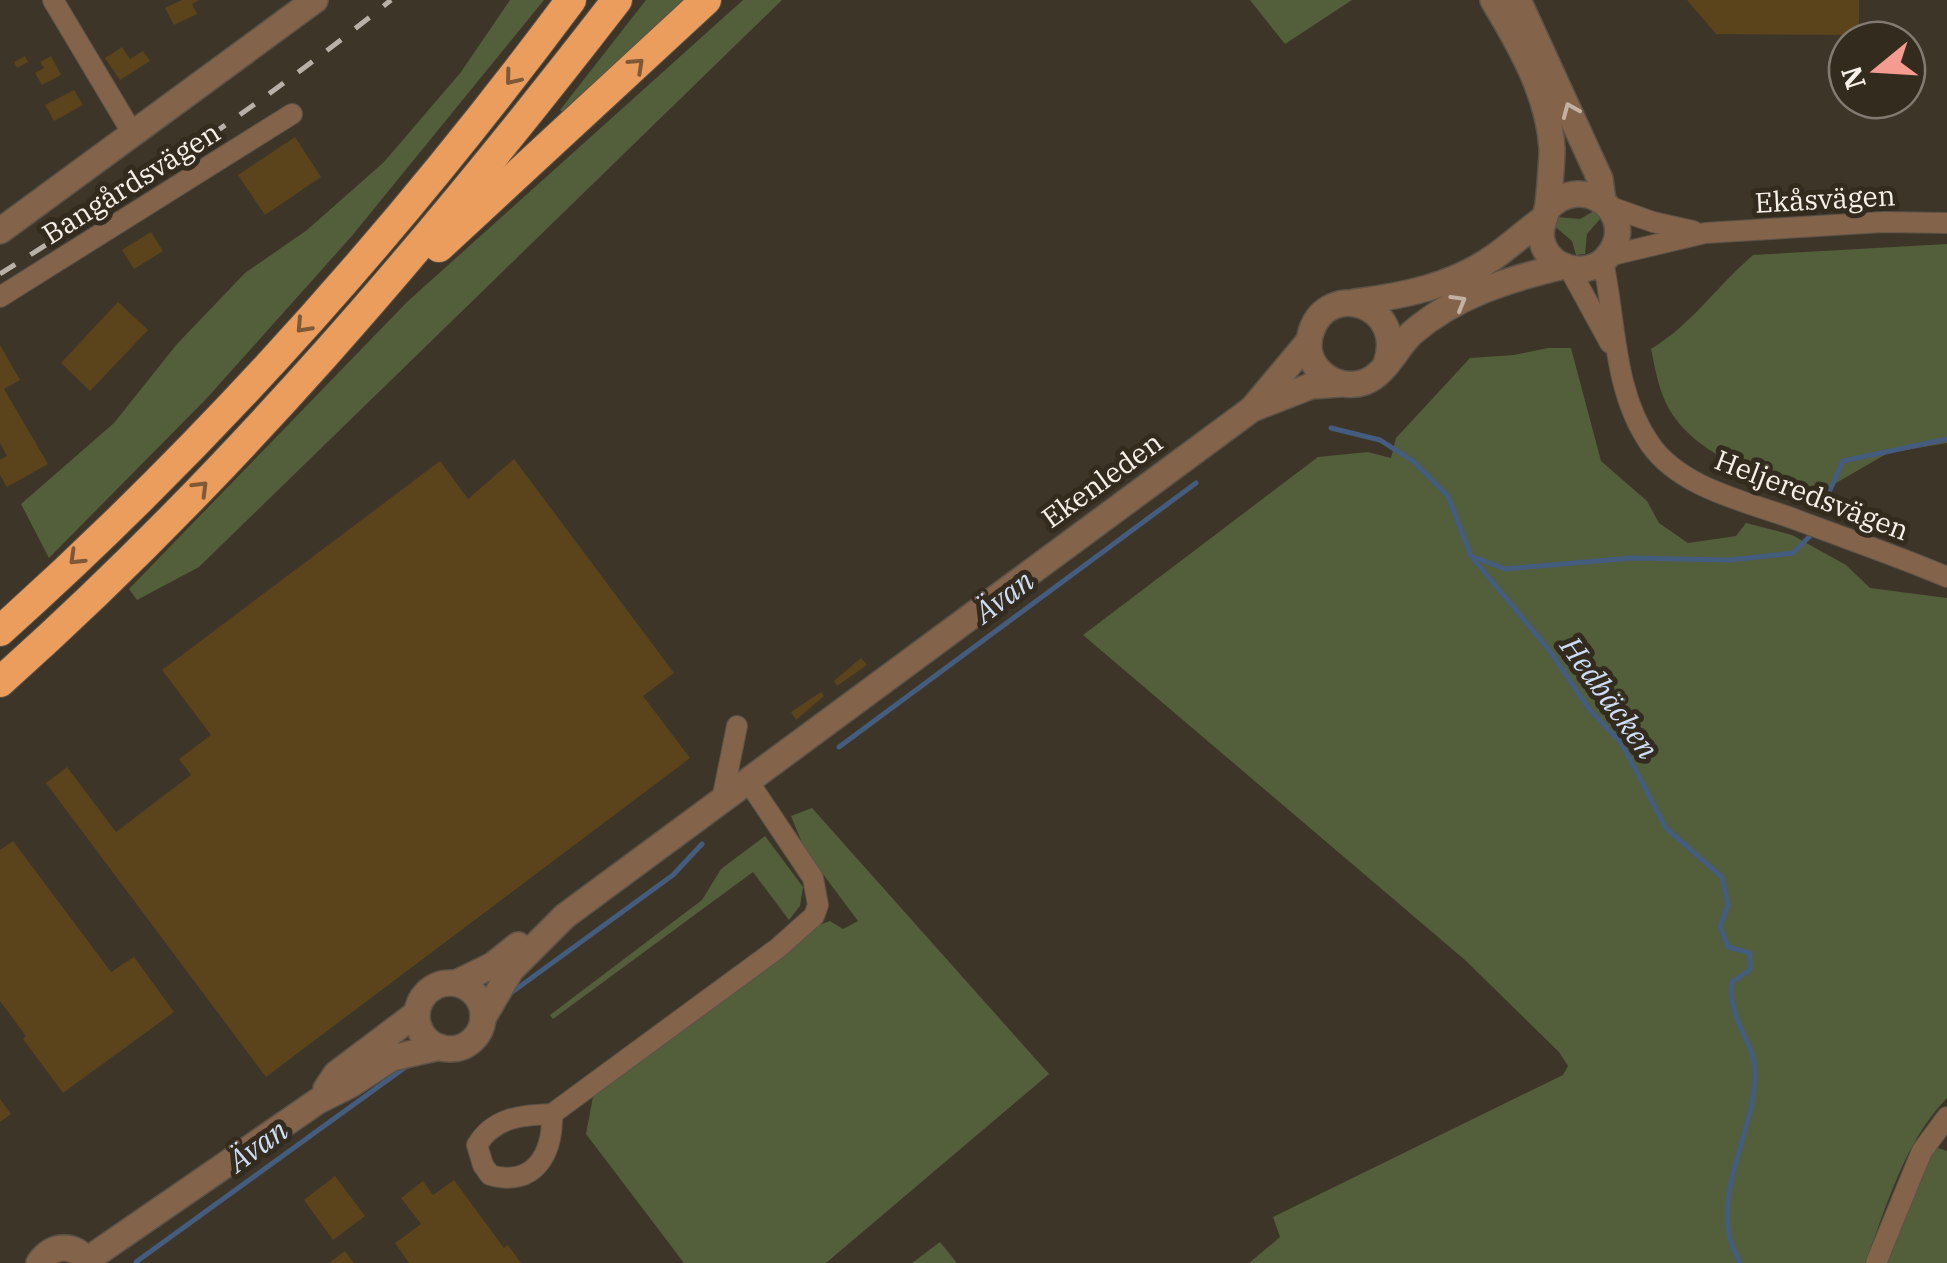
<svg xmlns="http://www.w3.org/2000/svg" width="1947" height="1263" font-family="'IBM Plex Serif',serif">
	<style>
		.green { fill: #535e3a }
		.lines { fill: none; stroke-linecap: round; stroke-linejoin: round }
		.stream { stroke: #445c7e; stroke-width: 5 }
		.building { fill: #5b431c }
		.minor-casing { stroke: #5b5348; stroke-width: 22 }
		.tertiary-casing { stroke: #5b5348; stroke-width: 28 }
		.motorway-casing { stroke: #5b5348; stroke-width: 32 }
		.minor { stroke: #84634b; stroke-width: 20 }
		.tertiary { stroke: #84634b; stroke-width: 25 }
		.motorway { stroke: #eb9d5d; stroke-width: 30 }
		.rail { stroke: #b8b1a8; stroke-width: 5; stroke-dasharray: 18 18; stroke-linecap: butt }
		.oneway { stroke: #7d5938 }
		.oneway2 { stroke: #c3b1a2 }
		.labels { text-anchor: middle; stroke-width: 10; stroke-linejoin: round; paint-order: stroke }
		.street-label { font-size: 28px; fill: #f6f1e9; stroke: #342b1f }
		.water-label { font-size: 30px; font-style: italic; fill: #cdddf5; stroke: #342b1f }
	</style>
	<rect width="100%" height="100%" fill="#3e3529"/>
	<g class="green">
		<path d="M510,0H544L351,237L207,398L49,558L21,504L114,423L177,344L245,273L307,230L384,162L461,72Z"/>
		<path d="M646,0H691L569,118L560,110Z"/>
		<path d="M743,0H782L199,567L137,600L129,589L407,302Z"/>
		<path d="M1250,0H1352L1285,44Z"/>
		<path d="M1594,211L1600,219L1587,234L1585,254L1576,255L1572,241L1553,225L1556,217L1580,219Z"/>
		<path d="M1947,244V443L1888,453L1817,494C1766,477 1698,459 1669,409C1659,391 1655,369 1651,349C1692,324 1717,286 1753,255Z"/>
		<path d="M1548,348H1571L1601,461L1647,501L1659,523L1688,543L1736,536L1746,523L1792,535L1846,565L1870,588L1947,598V1098C1904,1142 1887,1206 1865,1263H1249L1280,1237L1273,1217L1563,1075L1568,1066L1559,1052L1465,960L1083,635L1318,457L1368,452L1391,458L1396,438L1470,358L1514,355Z"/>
		<path d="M812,808L1049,1074L826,1263H684L586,1134L595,1086L814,927L830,921L843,929L858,921L805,850L791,816Z"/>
		<path d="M765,836L803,887L800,906L789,920L753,872L553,1019L550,1015L702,900L721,869Z"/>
		<path d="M1935,1147L1947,1151V1263H1883L1917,1176Z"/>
		<path d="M940,1242L957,1263H912Z"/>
	</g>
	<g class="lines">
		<g class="stream">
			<path d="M1331,428L1380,440L1413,461L1448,496L1471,556L1550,651L1590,710L1622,744L1666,828L1722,877L1728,905L1720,926L1728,947L1750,953V970L1732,982C1727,1020 1755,1041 1755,1072C1756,1124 1719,1181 1729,1234C1730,1243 1736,1254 1740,1263"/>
			<path d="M1830,490L1843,461L1947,439"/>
			<path d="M1474,557L1505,569L1632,558L1729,560L1793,553L1811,535"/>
			<path d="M839,747L1196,483"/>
			<path d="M508,995L673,875L702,844"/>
			<path d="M136,1262L407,1066"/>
		</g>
	</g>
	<g class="building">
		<path d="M182,0H199L192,4L197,14L174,25L165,8Z"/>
		<path d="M1687,0H1859V35L1716,34Z"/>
		<path d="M122,47L130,59L143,51L150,61L120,80L105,58Z"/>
		<path d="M25,56L28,62L17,68L14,62Z"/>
		<path d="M51,56L61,75L42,85L35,73L44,68L40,62Z"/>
		<path d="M74,90L83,105L54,121L45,105Z"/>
		<path d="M295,137L321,177L265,215L238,175Z"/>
		<path d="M151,232L163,251L134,269L122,250Z"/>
		<path d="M118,302L148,330L90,391L61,363Z"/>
		<path d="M0,345L20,380L4,389L48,464L7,487L0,475V460L7,456L0,443Z"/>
		<path d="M514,459L674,673L643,696L690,758L266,1077L46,783L67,767L116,832L191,775L179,759L211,735L162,670L440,461L468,499Z"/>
		<path d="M861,658L867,665L837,686L834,681Z"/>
		<path d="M821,692L824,696L796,720L791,712Z"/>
		<path d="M13,841L111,972L134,957L174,1012L63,1093L23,1039L26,1036L0,1001V850Z"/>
		<path d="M0,1099L11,1114L0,1122Z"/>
		<path d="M335,1176L365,1216L333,1240L304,1200Z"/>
		<path d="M454,1180L504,1248L508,1245L521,1263H409L395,1243L421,1224L401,1198L423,1181L433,1195Z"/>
		<path d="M345,1251L354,1263H329Z"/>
	</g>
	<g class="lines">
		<defs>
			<g id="minor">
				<path d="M53,0L133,134"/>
				<path d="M1608,206L1653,222L1693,231"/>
				<path d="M1608,256L1705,233L1883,222L1947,223"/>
				<path d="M1603,261C1616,321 1613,391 1650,444C1681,489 1749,502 1797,520C1847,539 1898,556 1947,577"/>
				<path d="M1569,268L1610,343"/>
				<path d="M0,297L292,114"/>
				<path d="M722,800L737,726"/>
				<path d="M552,1114C553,1153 535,1188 490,1175L483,1165L477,1145C494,1117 522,1115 552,1114L778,948L814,916L818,905L813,878L748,781"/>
				<path d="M1876,1263L1922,1151L1947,1117"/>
			</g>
			<g id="tertiary">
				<path d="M1493,0C1520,45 1549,95 1552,149C1552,160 1549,201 1547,210C1543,223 1538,233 1544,247C1555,272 1591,277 1608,256C1640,217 1585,169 1547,209"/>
				<path d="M1518,0L1600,179L1603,201"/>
				<path d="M0,231L315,0"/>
				<path d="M1355,302C1403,296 1453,286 1494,257C1511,245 1526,231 1543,219"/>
				<path d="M1386,364C1407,305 1328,279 1311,332C1300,365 1334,393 1365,382C1386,374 1396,348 1412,333C1456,295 1509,279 1564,266"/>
				<path d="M1252,409L1309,341"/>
				<path d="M456,983L493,965L518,945"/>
				<circle cx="450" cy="1016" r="33"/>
				<path d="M483,1018L511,970L565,916L1252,409L1311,386L1341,384"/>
				<path d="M326,1089L336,1074L417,1013"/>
				<path d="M87,1260L318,1101L350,1085L392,1058L440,1047"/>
				<path d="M39,1263C53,1243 75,1243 89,1263"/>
			</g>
			<g id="motorway">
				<path d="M439,247L706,0"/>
				<path d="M0,631C211,442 402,227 571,0"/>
				<path d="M0,682C229,478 430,242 617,0"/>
			</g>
		</defs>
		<use href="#minor" class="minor-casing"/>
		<use href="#tertiary" class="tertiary-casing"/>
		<use href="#motorway" class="motorway-casing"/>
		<use href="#minor" class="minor"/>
		<use href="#tertiary" class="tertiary"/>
		<use href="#motorway" class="motorway"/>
		<path class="rail" d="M0,274C135,189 267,101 391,0"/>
	</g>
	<defs><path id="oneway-chevron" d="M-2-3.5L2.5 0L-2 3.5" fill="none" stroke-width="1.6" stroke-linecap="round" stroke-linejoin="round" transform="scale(2.5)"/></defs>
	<g class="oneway">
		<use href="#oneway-chevron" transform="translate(637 65) rotate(-43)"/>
		<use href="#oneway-chevron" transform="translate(512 78) rotate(129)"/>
		<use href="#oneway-chevron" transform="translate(303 326) rotate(133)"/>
		<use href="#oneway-chevron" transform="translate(201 488) rotate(-45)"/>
		<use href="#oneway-chevron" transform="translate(76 558) rotate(136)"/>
	</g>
	<g class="oneway2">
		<use href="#oneway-chevron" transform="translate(1570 110) rotate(-113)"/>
		<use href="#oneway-chevron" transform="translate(1459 302) rotate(-30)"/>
	</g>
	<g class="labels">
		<g class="street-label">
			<text transform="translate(131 183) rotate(-32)" y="10">Bangårdsvägen</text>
			<text transform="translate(1825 199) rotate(-3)" y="10">Ekåsvägen</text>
			<text transform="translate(1102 480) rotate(-36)" y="10">Ekenleden</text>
			<text transform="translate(1812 495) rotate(21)" y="10">Heljeredsvägen</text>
		</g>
		<g class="water-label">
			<text transform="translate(1004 597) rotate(-37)" y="10">Ävan</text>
			<text transform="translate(1609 698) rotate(54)" y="10">Hedbäcken</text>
			<text transform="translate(258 1146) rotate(-36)" y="10">Ävan</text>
		</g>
	</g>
	<g transform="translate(1877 70) rotate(252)"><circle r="48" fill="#342b1f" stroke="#827a70" stroke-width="2.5"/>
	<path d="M0-8L18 38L0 25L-18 38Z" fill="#f59c91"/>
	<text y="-15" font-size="28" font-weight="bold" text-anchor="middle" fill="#f6f1e9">N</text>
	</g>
</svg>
